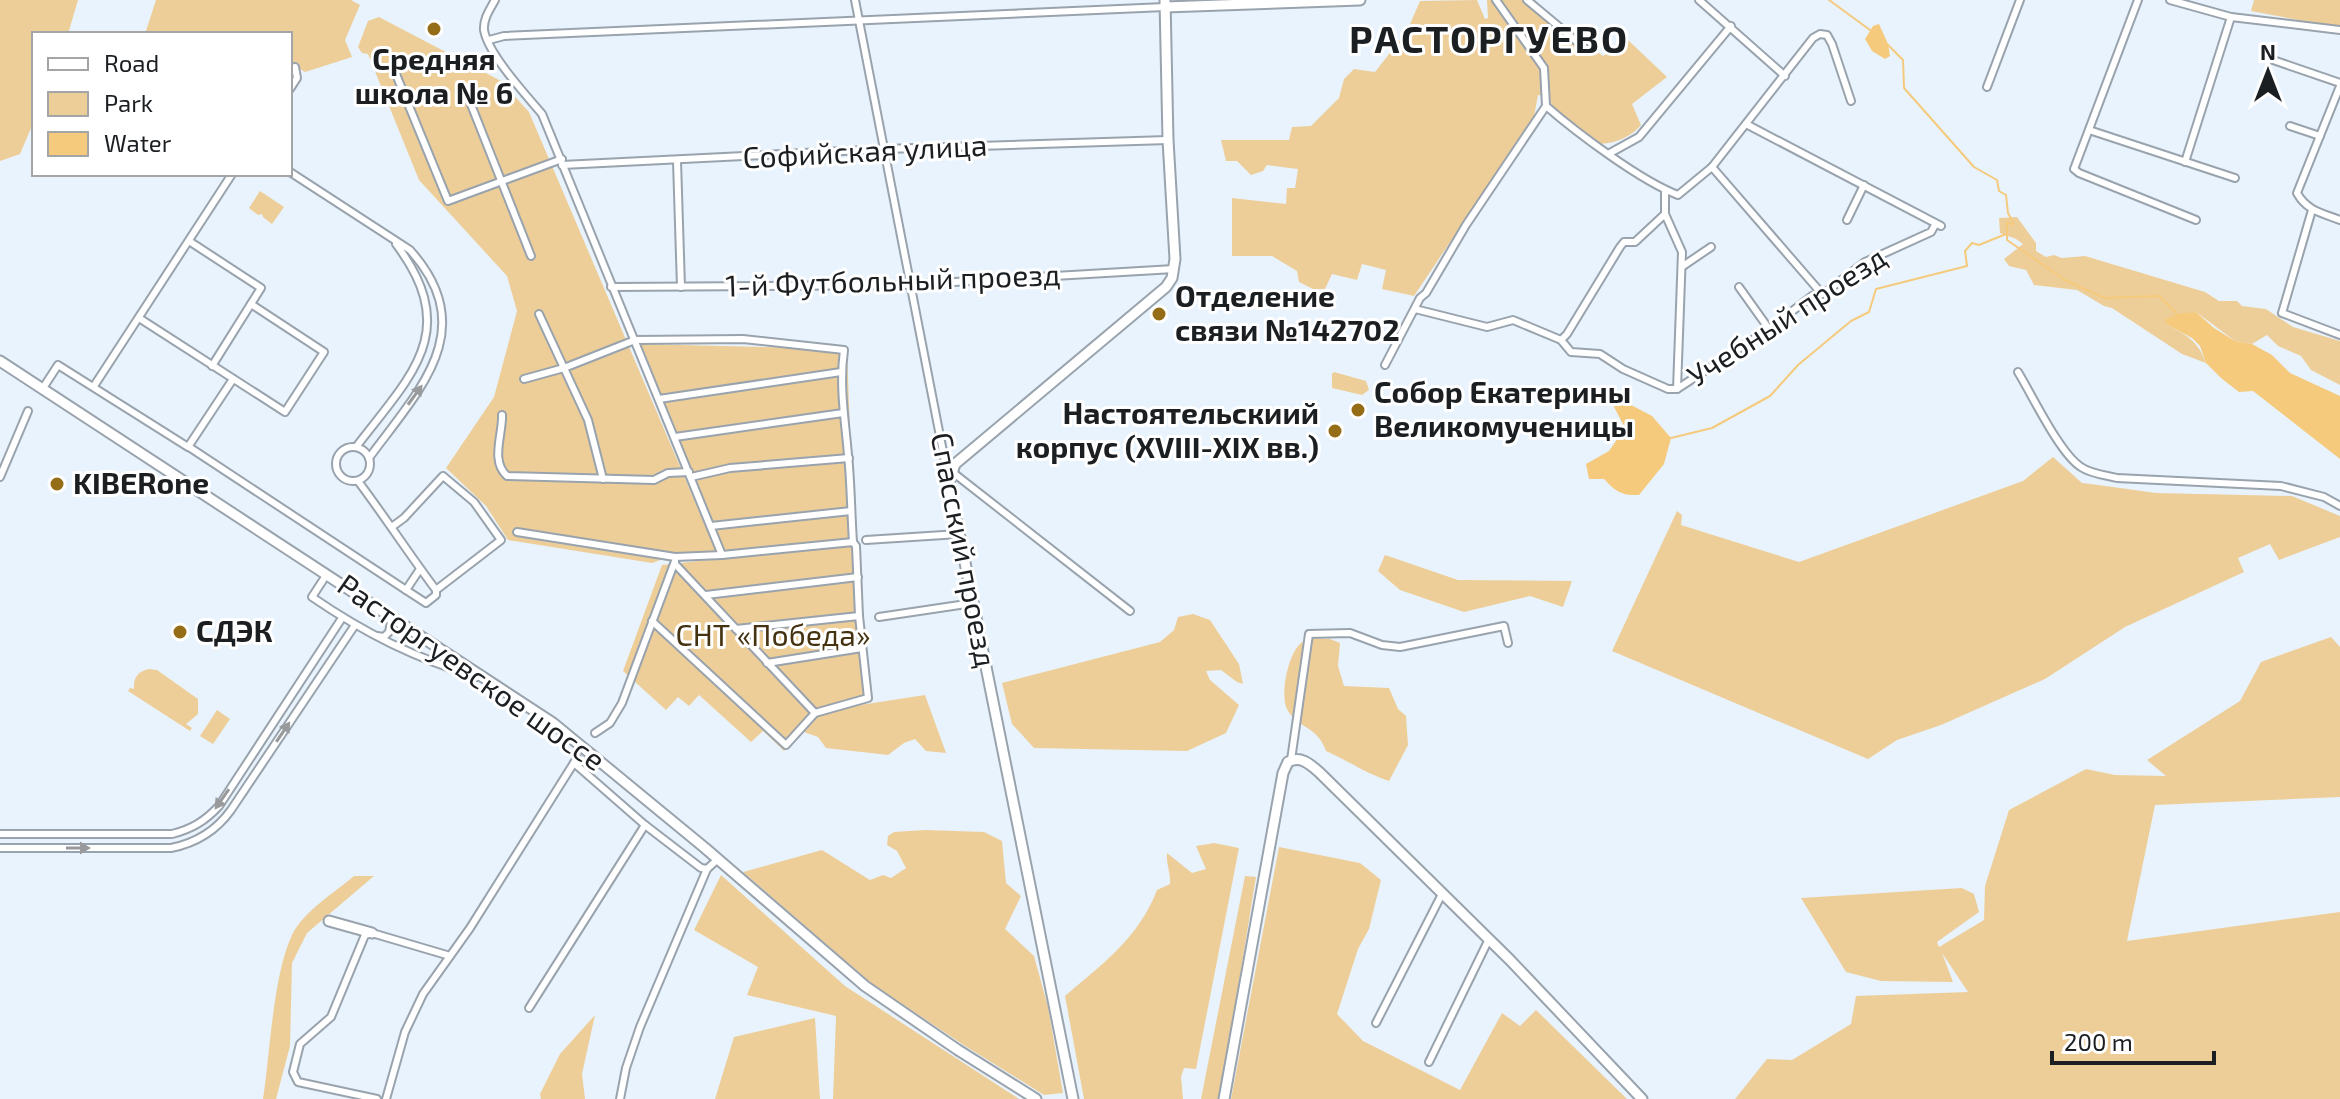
<svg xmlns="http://www.w3.org/2000/svg" width="2340" height="1099" font-family="'Exo 2',sans-serif">
	<style>
		.green { fill: #eece98 }
		.water { fill: #f5ca7d }
		.lines { fill: none; stroke-linecap: round; stroke-linejoin: round }
		.stream { stroke: #f5ca7d; stroke-width: 2 }
		.street-casing { stroke: #99a3ad; stroke-width: 10 }
		.secondary-casing { stroke: #99a3ad; stroke-width: 13 }
		.street { stroke: #fff; stroke-width: 6 }
		.secondary { stroke: #fff; stroke-width: 9 }
		.oneway { fill: #989a9c }
		.poi-dot { fill: #946d16; stroke: #fff; stroke-width: 3 }
		.labels { text-anchor: middle; stroke-width: 6; stroke-linejoin: round; paint-order: stroke }
		.poi-label { font-size: 30px; font-weight: bold; fill: #1b1f22; stroke: #fff; text-anchor: start }
		.street-label { font-size: 30px; fill: #1b1f22; stroke: #fff }
		.park-label { font-size: 30px; fill: #443211; stroke: #fff }
		.district-label { font-size: 38px; font-weight: bold; letter-spacing: 2px; fill: #1b1f22; stroke: #fff }
	</style>
	<rect width="100%" height="100%" fill="#e8f3fd"/>
	<g class="green">
		<path d="M0,0H78L68,34H34V121L20,154L0,161Z"/>
		<path d="M156,0H351L360,5L345,40L352,57L305,72L290,63V34H145Z"/>
		<path d="M1477,0L1485,19L1488,18L1487,0H1527L1603,56L1628,40L1667,77L1632,104L1641,125C1629,140 1601,150 1584,139C1568,128 1557,111 1546,96L1538,95L1534,117L1414,296L1382,289L1386,270L1362,264L1357,280L1332,274L1325,289H1313L1299,282L1297,271L1272,256H1232V198L1286,204L1287,188H1295L1298,169L1267,165L1263,171L1251,175L1237,161H1226L1221,140H1289L1292,127L1311,126L1339,98L1344,79L1354,69L1375,72L1407,31L1420,1Z"/>
		<path d="M2254,0H2340V28L2251,11Z"/>
		<path d="M379,17L501,81L529,112L716,551L677,554L652,563L508,540L486,506L446,468L494,397L517,311L507,276L419,180L368,54L362,53L358,47L368,21Z"/>
		<path d="M260,191L284,207L272,224L263,217L262,214L258,215L249,208Z"/>
		<path d="M2017,217L2036,243V251L2046,257L2054,255L2062,258L2085,256L2205,292L2219,301H2237L2242,306L2266,309L2293,327L2340,341V385L2311,370L2301,356L2278,346L2267,335L2252,344L2235,341L2196,312L2168,325C2188,336 2198,341 2206,363L2182,354L2112,308L2104,306L2077,290L2034,285L2026,270L2009,266L2004,259L2023,244L2016,239L2000,233L1999,218Z"/>
		<path d="M641,344L847,349L854,542L860,545L863,616L871,701L854,706L925,695L946,753L926,751L915,739L904,743L888,755L826,748L818,737L804,732L819,715L784,751L763,731L751,742L699,695L689,706L678,697L666,710L623,671L662,565L727,558Z"/>
		<path d="M1334,372L1366,381L1369,390L1362,395L1332,388V374Z"/>
		<path d="M2053,457L2082,483L2091,484L2156,493L2292,496L2340,516V537L2279,560L2270,544L2238,558L2244,572L2125,627L2045,679L1941,725L1897,740L1868,759L1612,651L1677,511L1682,515L1681,525L1799,562L2023,481Z"/>
		<path d="M1385,555L1458,580L1572,581L1563,607L1530,596L1464,612L1400,590L1378,571Z"/>
		<path d="M1193,614L1210,620L1239,664L1243,684L1237,682L1221,670L1206,671L1210,680L1239,705L1226,733L1187,751L1034,748L1012,724L1002,683L1160,642L1174,630L1178,617Z"/>
		<path d="M2331,637L2340,647V797L2155,805L2127,941L2340,912V1099H1735L1767,1059L1792,1060L1851,1024L1856,996L1968,992L1942,953L1953,982L1881,981L1846,972L1801,898L1962,888L1974,894L1979,912L1937,942L1939,947L1984,920L1985,886L2009,810L2086,769L2115,775L2166,776L2147,760L2240,701L2261,662Z"/>
		<path d="M1330,639L1340,643L1338,666L1344,686L1389,688L1398,709L1406,716L1408,745L1389,781C1365,773 1349,761 1326,751C1318,727 1300,729 1288,711C1279,697 1288,656 1299,645C1306,637 1320,639 1330,639Z"/>
		<path d="M149,669L157,670L198,699V714L186,724L192,728L190,731L128,691L130,688L134,689C133,678 138,671 149,669Z"/>
		<path d="M217,710L230,719L213,744L200,736Z"/>
		<path d="M925,830L984,832L1002,841L1006,883L1021,896L1005,929L1034,956L1048,1007L1063,1093L1044,1095L962,1044L871,983L743,872L822,850L870,880L883,875L891,878L906,868L897,851L887,845L888,836L894,832Z"/>
		<path d="M1214,843L1239,848L1196,1069L1184,1068L1181,1077L1183,1099H1084L1065,996C1103,963 1138,939 1157,890L1170,884C1171,874 1166,864 1167,853L1192,873L1206,869L1196,846Z"/>
		<path d="M1279,847L1360,863L1381,880L1369,929L1358,949L1337,1014L1363,1041L1460,1090L1502,1013L1520,1026L1536,1010L1627,1099H1231Z"/>
		<path d="M721,875L845,986L1019,1099H833L836,1016L747,995L758,967L694,930Z"/>
		<path d="M354,876H374L307,933L292,963L290,1046L276,1099H263C270,1054 273,975 292,935C304,911 334,893 354,876Z"/>
		<path d="M1245,876L1256,877L1220,1099H1201Z"/>
		<path d="M595,1015L582,1074L585,1099H541L540,1094L560,1054Z"/>
		<path d="M815,1018L820,1099H715L734,1037Z"/>
	</g>
	<g class="water">
		<path d="M1879,24L1888,44L1890,56L1885,59L1872,51L1865,39L1873,26Z"/>
		<path d="M2196,312L2214,328L2235,341L2252,344L2272,355L2290,373L2340,396V459L2253,391L2239,392L2221,378L2206,363L2200,346L2192,338L2168,325L2164,320L2177,314Z"/>
		<path d="M1616,397L1652,416L1671,438L1664,464L1639,495C1622,496 1615,491 1604,479H1589L1586,464L1609,451L1625,428L1611,401Z"/>
	</g>
	<g class="lines">
		<g class="stream">
			<path d="M1829,0L1870,30"/>
			<path d="M1887,44L1903,60L1904,88L1974,167L1997,180L1999,191L2006,195L2008,213L2013,222L2012,225L2007,222V240L2065,280L2104,298L2159,296L2178,315"/>
			<path d="M1671,438L1712,428L1770,396L1798,365L1851,321L1869,312L1876,289L1967,266L1965,251L1972,243L1979,245L2006,234"/>
		</g>
		<defs>
			<g id="street">
				<path d="M495,0C490,9 483,19 484,30C488,54 526,95 542,114L722,555"/>
				<path d="M855,0L945,462L951,471L1130,611"/>
				<path d="M1527,0L1587,50"/>
				<path d="M1699,0L1785,76"/>
				<path d="M2138,0L2074,169L2079,173L2196,220"/>
				<path d="M2170,0L2231,17L2340,30"/>
				<path d="M489,40L504,36L1165,7"/>
				<path d="M2273,60L2340,83"/>
				<path d="M393,67L448,201L562,159"/>
				<path d="M2340,86L2297,193C2307,211 2322,213 2340,220"/>
				<path d="M1987,87L2020,0"/>
				<path d="M290,89L297,78L295,67"/>
				<path d="M470,102L531,256"/>
				<path d="M1546,106C1577,133 1641,181 1678,195L1712,167L1813,38L1820,34L1827,35L1832,44L1851,101"/>
				<path d="M1746,124L1941,226"/>
				<path d="M2290,126L2320,136"/>
				<path d="M2089,130L2235,178"/>
				<path d="M1610,153L1639,137L1731,26"/>
				<path d="M677,161L681,287"/>
				<path d="M2185,162L2231,17"/>
				<path d="M562,165L885,149L1168,140"/>
				<path d="M1712,167L1822,294"/>
				<path d="M290,172L410,250C482,330 418,391 369,458"/>
				<path d="M1665,190V214L1682,252L1677,389"/>
				<path d="M2312,210L2282,313L2340,335"/>
				<path d="M1847,220L1864,185"/>
				<path d="M189,241L261,288L212,366"/>
				<path d="M1683,266L1711,247"/>
				<path d="M611,287L903,285L1174,269"/>
				<path d="M1739,287L1769,329"/>
				<path d="M1415,309L1487,327L1513,320L1561,340L1571,352L1600,354L1623,369L1668,389H1677L1769,329L1812,296L1827,291L1865,262L1931,232L1935,225"/>
				<path d="M539,314L588,420L603,479"/>
				<path d="M139,318L285,412L324,352L251,304"/>
				<path d="M1561,340L1567,334L1620,247L1624,242H1635L1665,214"/>
				<path d="M1385,365L1420,298L1426,293L1466,225L1546,106L1544,68L1496,0"/>
				<path d="M2018,372C2032,395 2060,454 2081,467C2091,474 2105,475 2117,478L2281,486L2324,497L2340,506"/>
				<path d="M524,379L564,368L635,340L743,339L844,350C839,386 845,419 848,455C851,484 851,513 853,542"/>
				<path d="M94,386L232,174"/>
				<path d="M43,388L58,365L188,447L233,379"/>
				<path d="M659,399L841,372"/>
				<path d="M502,415C503,434 490,461 507,476L654,480L668,473L689,472"/>
				<path d="M675,437L843,413"/>
				<circle cx="353" cy="464" r="17"/>
				<path d="M189,447L406,590L420,569"/>
				<path d="M356,447C411,375 462,332 396,244"/>
				<path d="M0,477L28,411"/>
				<path d="M691,477L730,468L849,458"/>
				<path d="M358,481C385,517 409,554 436,590"/>
				<path d="M393,526L404,518L443,476L474,502L501,540L436,590V595L426,603L406,590"/>
				<path d="M711,526L851,511"/>
				<path d="M517,532L675,557L722,555L853,542L856,546L859,616L868,698L815,713L786,745L652,621"/>
				<path d="M866,540L959,534"/>
				<path d="M675,564L815,713"/>
				<path d="M327,574L312,597C366,634 415,658 477,677"/>
				<path d="M706,595L858,577"/>
				<path d="M879,617L973,603"/>
				<path d="M736,629L859,616"/>
				<path d="M377,636L384,637L389,632L391,622L388,618"/>
				<path d="M767,663L862,648"/>
				<path d="M595,733L610,723L622,703L675,561"/>
				<path d="M1291,760L1309,634L1350,633L1382,645L1400,647L1504,626L1508,643"/>
				<path d="M574,763L645,825L701,868L707,869"/>
				<path d="M0,834H172C192,829 205,821 219,806L342,618"/>
				<path d="M0,848H171C196,843 216,831 231,810L355,625"/>
				<path d="M529,1008L645,825"/>
				<path d="M1376,1023L1442,894"/>
				<path d="M1429,1062L1489,939"/>
				<path d="M377,1099L298,1082L293,1072L300,1044L331,1017L365,935L372,933L450,956"/>
				<path d="M386,1099L405,1032L423,994L470,928L577,758"/>
				<path d="M620,1099L626,1068L640,1027L707,869L718,859"/>
			</g>
			<g id="secondary">
				<path d="M1165,7L1360,0"/>
				<path d="M0,361L553,723L705,848L865,986L958,1050L1036,1099"/>
				<path d="M329,921L372,933"/>
				<path d="M1073,1099L949,483L955,464L1166,287L1172,278L1175,259L1168,140L1165,0"/>
				<path d="M1224,1099L1283,773L1288,762C1300,755 1310,764 1319,772L1510,960L1642,1099"/>
			</g>
		</defs>
		<use href="#street" class="street-casing"/>
		<use href="#secondary" class="secondary-casing"/>
		<use href="#street" class="street"/>
		<use href="#secondary" class="secondary"/>
	</g>
	<defs><path id="oneway-solid" d="M-6-.8H1V-3.2L6.5 0L1 3.2V.8H-6Z" transform="scale(2)"/></defs>
	<g class="oneway">
		<use href="#oneway-solid" transform="translate(415 395) rotate(-54)"/>
		<use href="#oneway-solid" transform="translate(283 732) rotate(-56)"/>
		<use href="#oneway-solid" transform="translate(222 799) rotate(125)"/>
		<use href="#oneway-solid" transform="translate(78 848)"/>
	</g>
	<g class="poi-dot">
		<circle cx="434" cy="29" r="8"/>
		<circle cx="1159" cy="314" r="8"/>
		<circle cx="1358" cy="410" r="8"/>
		<circle cx="1335" cy="431" r="8"/>
		<circle cx="57" cy="484" r="8"/>
		<circle cx="180" cy="632" r="8"/>
	</g>
	<g class="labels">
		<g class="poi-label">
			<text x="434" y="70" text-anchor="middle">Средняя<tspan x="434" dy="34">школа № 6</tspan></text>
			<text x="1175" y="307">Отделение<tspan x="1175" dy="34">связи №142702</tspan></text>
			<text x="1374" y="403">Собор Екатерины<tspan x="1374" dy="34">Великомученицы</tspan></text>
			<text x="1319" y="424" text-anchor="end">Настоятельскиий<tspan x="1319" dy="34">корпус (XVIII-XIX вв.)</tspan></text>
			<text x="73" y="494">KIBERone</text>
			<text x="196" y="642">СДЭК</text>
		</g>
		<g class="street-label">
			<text transform="translate(865 152) rotate(-3)" y="10">Софийская улица</text>
			<text transform="translate(893 281) rotate(-2)" y="10">1-й Футбольный проезд</text>
			<text transform="translate(1787 317) rotate(-33)" y="10">Учебный проезд</text>
			<text transform="translate(963 550) rotate(79)" y="10">Спасский проезд</text>
			<text transform="translate(471 673) rotate(35)" y="10">Расторгуевское шоссе</text>
		</g>
		<g class="park-label">
			<text x="773" y="646">СНТ «Победа»</text>
		</g>
		<g class="district-label">
			<text x="1489" y="53">РАСТОРГУЕВО</text>
		</g>
	</g>
	<rect x="32" y="32" width="260" height="144" fill="#ffffff" stroke="#a4a5a7" stroke-width="2"/>
	<rect x="48" y="58" width="40" height="12" fill="#ffffff" stroke="#a4a5a7" stroke-width="2"/>
	<text x="104" y="72" font-size="24" fill="#1b1f22">Road</text>
	<rect x="48" y="92" width="40" height="24" fill="#eece98" stroke="#a4a5a7" stroke-width="2"/>
	<text x="104" y="112" font-size="24" fill="#1b1f22">Park</text>
	<rect x="48" y="132" width="40" height="24" fill="#f5ca7d" stroke="#a4a5a7" stroke-width="2"/>
	<text x="104" y="152" font-size="24" fill="#1b1f22">Water</text>
	<g transform="translate(2268 72)" stroke="#ffffff" stroke-width="6" paint-order="stroke">
	<path d="M0-6L14 30L0 20L-14 30Z" fill="#1b1f22"/>
	<text y="-12" font-size="22" font-weight="bold" text-anchor="middle" fill="#1b1f22">N</text>
	</g>
	<path d="M2052 1051v12h162v-12" fill="none" stroke="#1b1f22" stroke-width="4"/>
	<text x="2064" y="1051" font-size="24" fill="#1b1f22" stroke="#ffffff" stroke-width="6" paint-order="stroke">200 m</text>
</svg>
